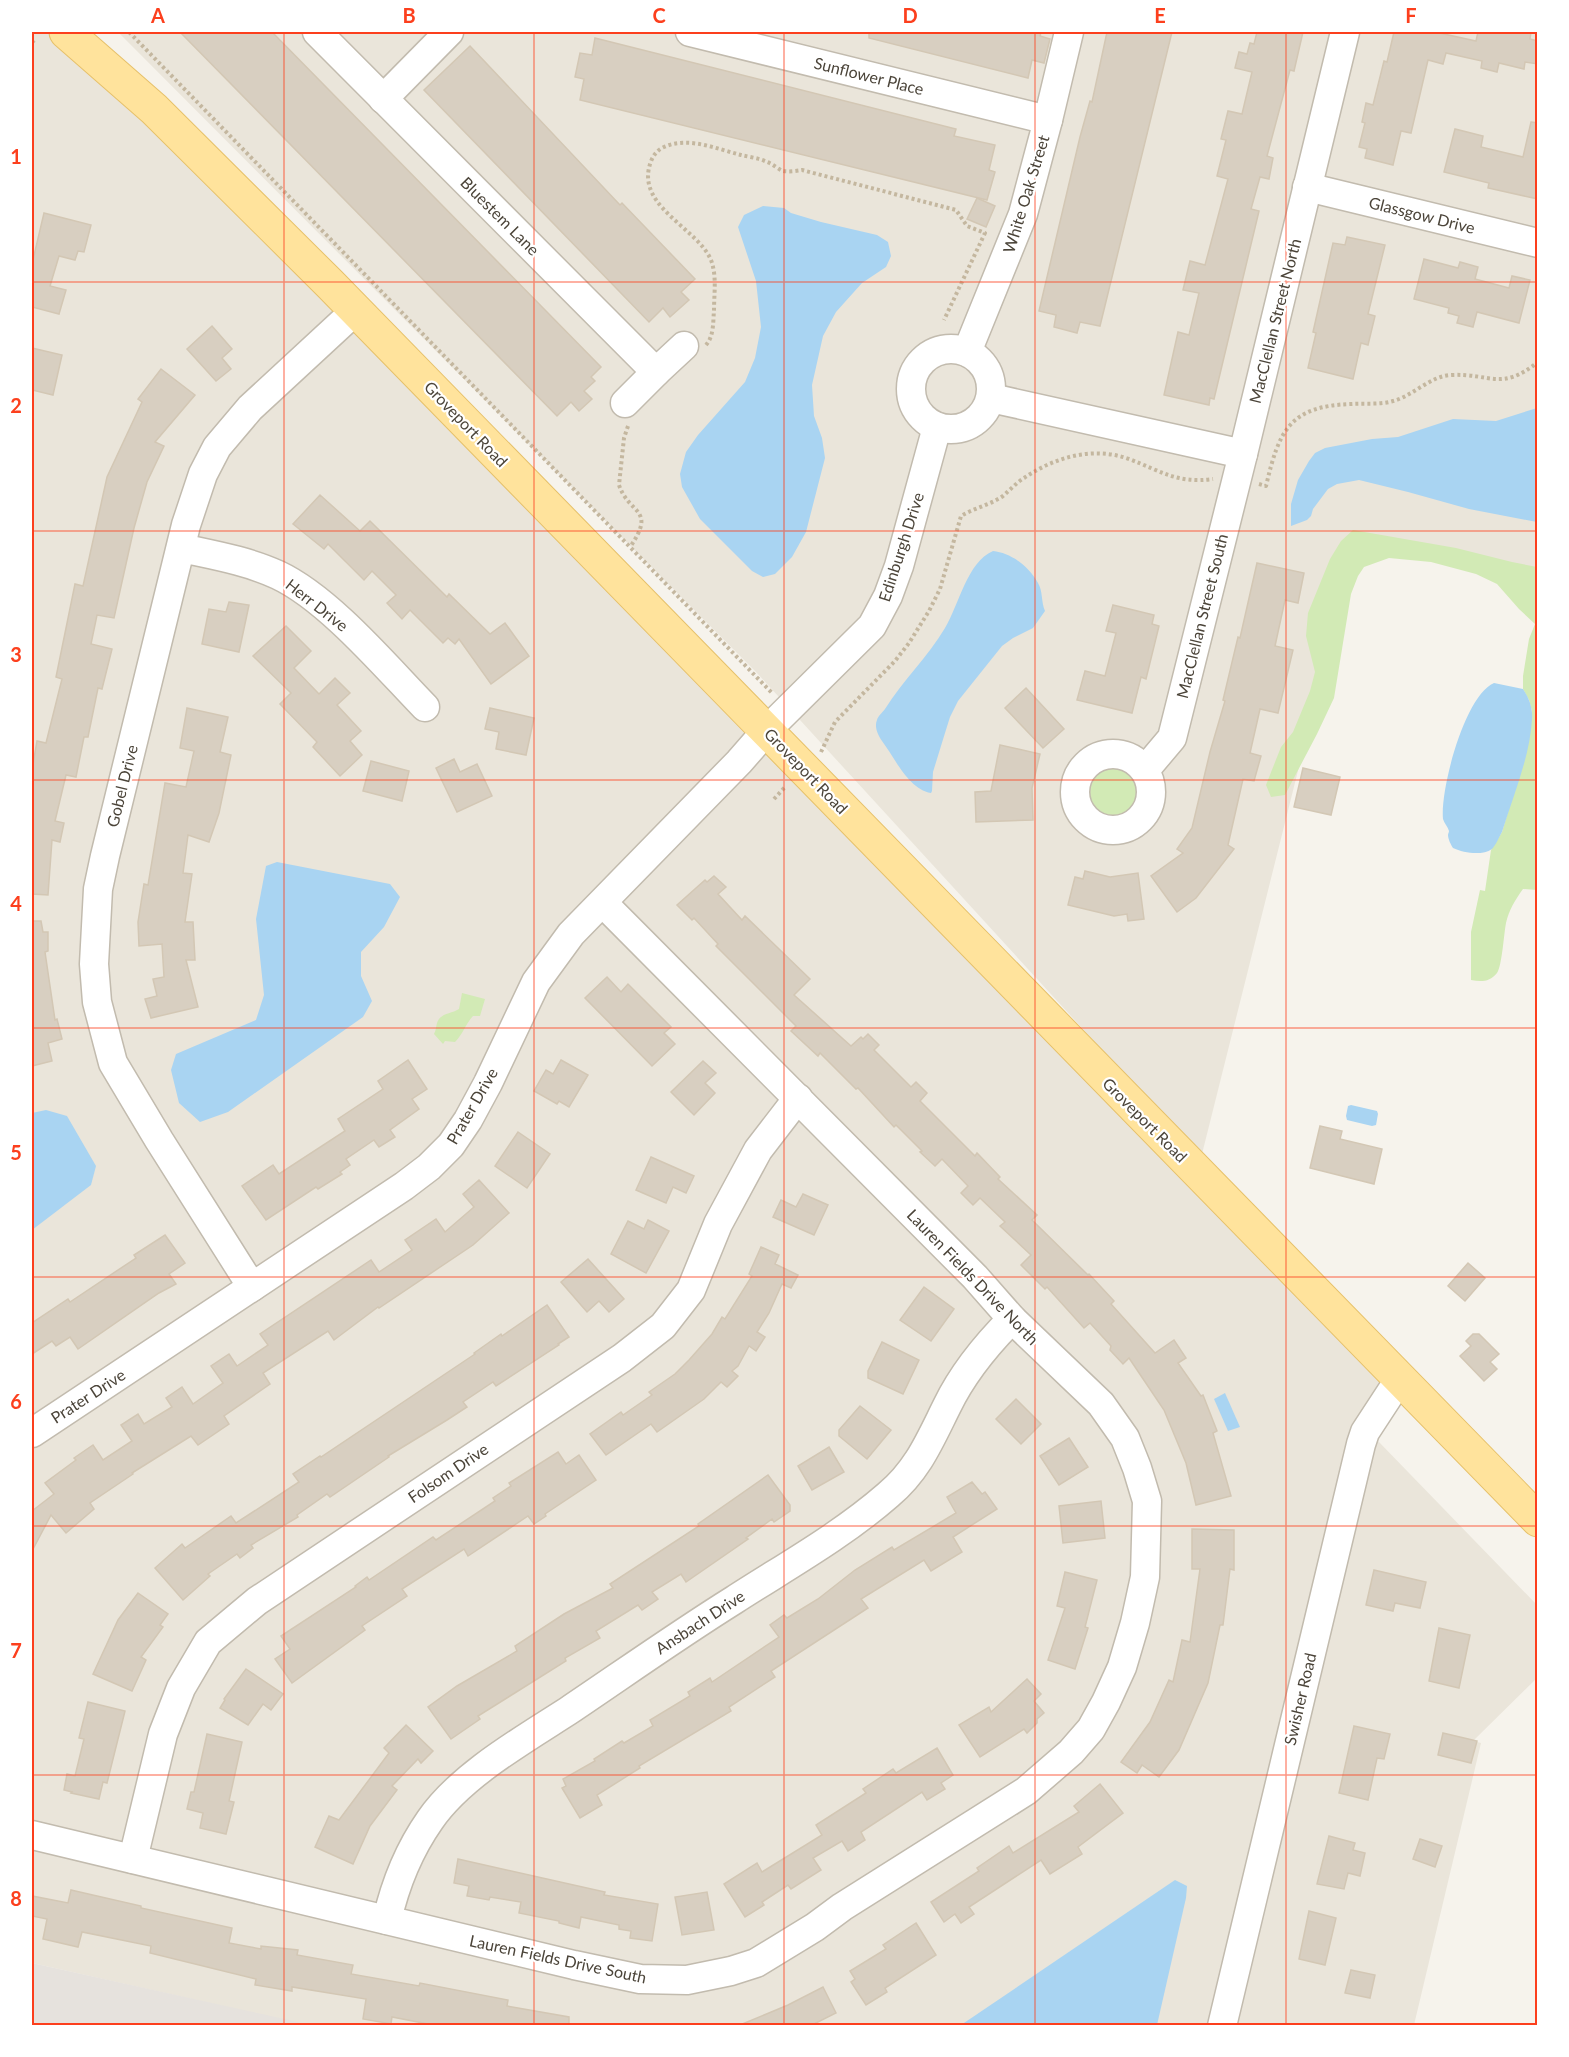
<svg xmlns="http://www.w3.org/2000/svg" width="1569" height="2057" font-family="Lato,sans-serif">
	<style>
		.residential { fill: #eae5da }
		.industrial { fill: #e6e2dd }
		.green { fill: #d2eab5 }
		.water { fill: #a9d4f2 }
		.building { fill: #d8cfc1; stroke: #d3c7b4; stroke-width: 1.5 }
		.lines { fill: none; stroke-linecap: round; stroke-linejoin: round }
		.minor-casing { stroke: #c2bbae; stroke-width: 31 }
		.major-casing { stroke: #e6c16a; stroke-width: 35 }
		.path { stroke: #c4b79f; stroke-width: 4; stroke-dasharray: 3 3; stroke-linecap: butt }
		.minor { stroke: #fff; stroke-width: 28 }
		.major { stroke: #ffe39c; stroke-width: 33 }
		.grid { fill: none; stroke: #fc3f1d; stroke-width: 1.5; stroke-opacity: 0.55 }
		.labels { text-anchor: middle; stroke-width: 4.5; stroke-linejoin: round; paint-order: stroke }
		.street-label { font-size: 16px; fill: #4b4439; stroke: #fff }
		.neatline { fill: none; stroke: #fc3f1d; stroke-width: 2 }
		.grid-label { font-size: 20px; text-anchor: middle; font-weight: bold; fill: #fc3f1d }
	</style>
	<rect width="100%" height="100%" fill="#f6f3ec"/>
	<g class="residential">
		<path d="M32,32H60L1399,1380L1364,1436L1214,2025L311,2026L32,1963Z"/>
		<path d="M118,32H1537V583L1356,539L1201,1158L757,673Z"/>
		<path d="M1378,1441L1537,1605V1678L1473,1741L1481,1743L1414,2025L1236,2026L1366,1452Z"/>
	</g>
	<path class="industrial" d="M32,1963L311,2025H32Z"/>
	<g class="green">
		<path d="M1353,530L1456,548L1512,562L1537,567V890L1523,889C1515,900 1509,910 1506,923C1504,933 1502,966 1497,973C1490,982 1481,982 1471,980V932L1480,890L1485,891L1491,850L1502,832L1528,744L1532,711L1529,700L1523,689V676L1529,639L1535,624L1519,609L1497,584L1476,574L1431,562L1389,558L1364,567L1358,576L1351,594L1334,698L1317,734L1285,795L1271,797L1266,785L1281,747L1293,732L1310,691L1315,672L1306,636L1308,613L1330,559L1341,541Z"/>
		<circle cx="1116" cy="793" r="26"/>
		<path d="M462,993L485,999L480,1016H473C465,1025 463,1034 455,1042L445,1041L443,1044L434,1034C436,1030 436,1027 437,1023C440,1013 451,1014 459,1009Z"/>
	</g>
	<g class="water">
		<path d="M763,206L784,208L791,213L821,222L877,235L888,242L891,256L886,267L862,283L836,312L823,336L812,385L814,416L822,438L825,458L806,532L792,557L775,574L763,577L752,571L700,519L682,487L680,474L686,452L698,435L745,382L755,358L761,327L756,281L738,227L744,215Z"/>
		<path d="M1537,408V522L1469,509L1408,492L1359,480L1337,484L1328,489L1313,509L1311,516L1307,520L1291,526V504L1298,480L1309,461L1315,453L1325,448L1372,439L1398,437L1453,419L1496,421Z"/>
		<path d="M993,551C1011,553 1029,566 1038,583C1043,591 1041,602 1045,611L1033,628L1013,638L1002,646L958,701L950,717L945,733L933,772L932,791L931,793C908,789 895,758 882,741C878,735 874,727 877,720C878,716 882,713 885,709C903,680 928,657 945,628C959,605 967,562 993,551Z"/>
		<path d="M1494,683L1523,689C1529,698 1533,708 1532,719C1530,757 1513,796 1502,832C1499,837 1496,845 1492,849C1482,856 1464,853 1453,848C1451,845 1448,839 1448,835C1448,834 1449,832 1449,831C1448,827 1444,823 1443,819C1440,789 1465,695 1494,683Z"/>
		<path d="M277,862L390,884L400,897L384,927L361,952V976L372,1001L363,1017L228,1112L200,1122L179,1103L171,1070L176,1054L256,1020L264,995L256,919L266,866Z"/>
		<path d="M1351,1105L1377,1111L1378,1114L1376,1125L1372,1126L1347,1120L1346,1116L1348,1106Z"/>
		<path d="M46,1110L67,1116L96,1166L91,1185L32,1230V1113Z"/>
		<path d="M1225,1393L1240,1427L1228,1431L1214,1399Z"/>
		<path d="M1175,1880L1187,1886L1186,1898L1157,2025H961Z"/>
	</g>
	<g class="building">
		<path d="M180,32H272L601,367L591,377L595,381L584,391L592,399L579,411L571,402L557,416Z"/>
		<path d="M869,32H1041L1040,36L1050,39L1044,63L1032,60L1028,78L869,38Z"/>
		<path d="M1107,32H1172L1100,326L1080,322L1077,333L1054,327L1056,315L1039,311L1080,137L1090,101L1092,102Z"/>
		<path d="M1257,32H1303L1294,71L1290,70L1267,156L1273,158L1269,179L1260,177L1251,209L1259,211L1214,399L1210,398L1209,405L1164,395L1178,332L1189,335L1199,293L1183,290L1190,261L1205,265L1228,179L1217,176L1226,140L1221,139L1228,111L1242,114L1252,72L1235,68L1239,52L1247,54L1250,43L1254,44Z"/>
		<path d="M1394,32H1435L1476,41L1478,32H1531L1530,39L1538,41V64L1525,62L1524,69L1499,63L1497,72L1481,68L1482,61L1446,53L1443,64L1428,60L1411,133L1401,131L1393,165L1365,158L1367,149L1359,147L1365,123L1362,122L1366,103L1373,105L1384,61L1387,62Z"/>
		<path d="M595,38L956,129L954,136L995,145L989,170L995,172L987,200L580,100L584,79L575,77L580,53L592,55Z"/>
		<path d="M470,46L620,205L622,203L695,279L681,292L689,300L670,317L663,308L649,322L424,90Z"/>
		<path d="M1531,122L1538,123V199L1488,188L1489,183L1444,172L1455,129L1483,136L1481,147L1523,157Z"/>
		<path d="M977,198L995,206L986,227L967,219Z"/>
		<path d="M44,213L91,225L84,252L78,251L75,260L59,256L50,286L66,290L59,314L32,307V264Z"/>
		<path d="M1347,237L1385,245L1368,314L1375,316L1368,345L1361,343L1353,379L1308,368L1316,333L1313,332L1333,243L1345,245Z"/>
		<path d="M1424,259L1458,268L1460,262L1478,267L1475,279L1509,288L1512,276L1530,280L1519,323L1477,312L1473,327L1457,323L1459,316L1448,313L1449,308L1414,299Z"/>
		<path d="M212,326L232,349L222,358L231,369L216,381L187,349Z"/>
		<path d="M32,348L62,355L53,395L32,390Z"/>
		<path d="M161,369L195,395L155,442L164,446L147,482L134,528L114,618L97,615L91,644L112,649L102,689L98,688L88,737H84L76,777L66,775L55,821L64,823L60,842L52,840L48,895L32,894V770L37,741L46,743L62,679L56,677L75,584L83,586L107,477L142,402L138,399Z"/>
		<path d="M320,495L360,531L370,521L447,597L449,594L490,634L505,623L529,656L491,684L459,639L455,644L448,638L443,643L410,610L402,619L387,603L396,595L372,571L364,580L328,544L324,549L293,524Z"/>
		<path d="M1257,563L1304,573L1298,603L1285,600L1275,646L1293,650L1278,713L1260,709L1250,753L1261,756L1254,781L1243,779L1228,845L1234,849L1196,898L1177,912L1151,876L1183,853L1177,849L1192,828L1210,752L1225,701L1223,700L1238,637L1240,638Z"/>
		<path d="M229,602L249,605L239,652L202,644L209,609L226,612Z"/>
		<path d="M1113,605L1154,615L1152,624L1159,626L1146,679L1141,677L1132,713L1077,700L1085,671L1105,676L1116,633L1106,631Z"/>
		<path d="M286,626L311,651L294,668L319,694L335,678L350,693L337,705L361,731L350,741L362,755L340,776L313,747L317,742L280,704L291,693L253,656Z"/>
		<path d="M1026,688L1064,729L1043,748L1005,708Z"/>
		<path d="M187,708L228,717L220,752L231,755L219,813L209,842L188,835L183,873L192,874L185,922H193L195,960H186L198,1007L151,1018L145,999L157,996L153,979L164,977L162,944L139,946L138,922L144,884L148,885L165,783L186,787L194,751L180,748Z"/>
		<path d="M490,708L534,718L526,755L496,749L499,732L485,729Z"/>
		<path d="M1000,745L1040,754L1032,788L1033,820L976,822L975,792L991,791Z"/>
		<path d="M454,759L460,772L477,764L492,796L457,812L436,768Z"/>
		<path d="M371,761L409,771L402,801L363,791Z"/>
		<path d="M1303,768L1340,777L1331,815L1294,807Z"/>
		<path d="M1085,871L1110,877L1138,873L1144,919L1128,921L1127,914L1114,916L1068,905L1075,877L1083,879Z"/>
		<path d="M714,876L726,887L718,894L742,920L745,916L810,979L794,995L851,1046L861,1037L863,1039L868,1034L879,1045L874,1050L911,1087L916,1082L927,1093L920,1101L975,1156L977,1153L1000,1177L998,1179L1037,1215L1032,1220L1088,1275L1089,1274L1114,1301L1111,1304L1155,1353L1174,1340L1186,1358L1178,1363L1201,1396L1203,1395L1217,1431L1213,1433L1231,1496L1196,1505L1186,1463L1164,1410L1129,1358L1123,1364L1110,1350L1111,1346L1090,1323L1084,1328L1047,1287L1045,1289L1021,1265L1031,1255L1000,1226L1005,1222L980,1198L973,1205L961,1193L968,1186L942,1159L935,1166L920,1152L922,1151L896,1125L894,1127L858,1088L856,1089L820,1053L818,1056L791,1031L796,1026L716,946L718,944L694,918L692,920L677,905L705,880L707,882Z"/>
		<path d="M32,921H41L43,932H48V951L45,952L55,1020L57,1019L62,1039L48,1043L52,1061L32,1066Z"/>
		<path d="M607,977L621,992L628,984L671,1027L664,1033L675,1044L652,1066L585,998Z"/>
		<path d="M408,1060L427,1089L412,1099L419,1109L390,1130L395,1137L379,1147L374,1140L346,1159L350,1165L340,1172L342,1174L318,1189L316,1187L266,1220L242,1186L273,1165L279,1174L345,1131L338,1119L383,1089L378,1081Z"/>
		<path d="M561,1060L588,1075L569,1107L559,1101L557,1104L534,1091L546,1070L553,1074Z"/>
		<path d="M703,1061L716,1073L705,1083L715,1093L694,1115L671,1092Z"/>
		<path d="M1320,1126L1342,1131L1340,1139L1382,1149L1374,1184L1310,1168Z"/>
		<path d="M518,1132L550,1154L527,1188L495,1166Z"/>
		<path d="M651,1157L694,1176L686,1193L673,1187L666,1203L636,1190Z"/>
		<path d="M479,1180L509,1213L473,1245L379,1308L378,1307L334,1340L328,1331L263,1373L270,1384L224,1416L229,1424L198,1445L191,1436L132,1473L133,1474L90,1503L94,1509L66,1533L51,1515L32,1551V1511L54,1494L45,1483L76,1460L74,1458L93,1445L103,1460L132,1441L121,1425L138,1414L144,1424L172,1407L166,1398L182,1387L193,1404L223,1383L211,1366L229,1354L237,1366L268,1345L260,1334L371,1260L379,1272L412,1250L405,1240L436,1219L445,1232L474,1207L463,1194Z"/>
		<path d="M803,1194L828,1205L814,1235L773,1217L781,1200L796,1207Z"/>
		<path d="M648,1220L669,1231L646,1273L611,1254L628,1221L644,1229Z"/>
		<path d="M165,1235L185,1263L169,1274L176,1284L159,1293L78,1349L70,1337L56,1346L52,1341L32,1354V1323L68,1299L70,1302L136,1258L134,1255Z"/>
		<path d="M761,1247L779,1255L775,1264L798,1275L791,1288L782,1284L769,1313L757,1332L765,1337L756,1351L749,1346L738,1366L732,1371L738,1376L727,1387L721,1382L704,1399L657,1432L651,1424L606,1455L590,1434L621,1412L623,1415L652,1395L649,1392L675,1374L689,1360L712,1334L722,1317L725,1319L752,1276L749,1274Z"/>
		<path d="M588,1259L624,1299L609,1312L599,1301L587,1312L561,1282Z"/>
		<path d="M1468,1263L1485,1278L1465,1301L1448,1286Z"/>
		<path d="M924,1287L954,1309L931,1341L900,1320Z"/>
		<path d="M547,1305L569,1337L558,1344L559,1345L496,1386L493,1382L463,1402L467,1407L447,1420L388,1456L389,1457L330,1497L327,1494L297,1515L298,1517L251,1545L253,1548L240,1558L237,1554L208,1574L210,1576L183,1600L155,1568L182,1544L185,1548L231,1516L236,1523L299,1482L293,1474L320,1456L321,1457L475,1354L474,1353L501,1334L502,1336Z"/>
		<path d="M1473,1334H1479L1499,1354L1490,1362L1497,1369L1484,1381L1460,1356L1471,1346L1466,1341Z"/>
		<path d="M882,1342L919,1360L903,1394L868,1378V1371Z"/>
		<path d="M1016,1399L1041,1424L1021,1444L996,1419Z"/>
		<path d="M860,1406L891,1430L867,1459L839,1436V1430Z"/>
		<path d="M1069,1438L1088,1467L1059,1485L1040,1456Z"/>
		<path d="M829,1447L844,1472L812,1490L798,1466Z"/>
		<path d="M558,1452L566,1464L579,1455L596,1480L545,1514L546,1516L534,1524L528,1516L468,1556L464,1549L402,1589L407,1596L362,1626L365,1630L292,1683L275,1659L290,1649L281,1636L356,1587L355,1586L367,1577L369,1580L433,1537L436,1540L495,1501L493,1498L511,1486L509,1483Z"/>
		<path d="M768,1475L790,1505V1511L774,1522L772,1519L746,1538L748,1539L686,1582L681,1574L652,1592L658,1599L642,1610L638,1605L596,1631L600,1638L565,1658L566,1661L478,1716L480,1719L451,1739L428,1707L457,1686L517,1651L515,1646L564,1614L613,1588L610,1584L699,1526L698,1524Z"/>
		<path d="M972,1482L982,1494L985,1492L997,1509L953,1537L962,1552L931,1571L924,1560L861,1599L868,1608L771,1671L775,1677L729,1707L731,1711L639,1766L640,1768L597,1795L602,1805L580,1818L562,1788L566,1786L563,1779L595,1761L594,1759L622,1741L624,1743L653,1726L650,1720L690,1696L688,1692L710,1678L712,1682L779,1637L770,1625L784,1615L787,1618L818,1599L855,1570L892,1547L894,1550L956,1513L947,1497Z"/>
		<path d="M1101,1501L1105,1538L1063,1543L1059,1506Z"/>
		<path d="M1192,1529L1234,1530V1570L1230,1569L1223,1625H1220L1208,1683L1179,1750L1159,1777L1142,1765L1137,1773L1121,1762L1150,1722L1169,1680L1173,1682L1182,1640L1190,1642L1200,1569H1192Z"/>
		<path d="M1374,1570L1426,1582L1420,1608L1395,1603L1393,1611L1366,1605Z"/>
		<path d="M1065,1572L1097,1580L1085,1627L1088,1628L1075,1669L1048,1660L1065,1608L1057,1606Z"/>
		<path d="M138,1593L168,1614L160,1625L163,1627L141,1657L146,1660L132,1691L93,1674L118,1620Z"/>
		<path d="M1439,1628L1470,1635L1459,1688L1429,1681Z"/>
		<path d="M246,1669L283,1694L271,1710L263,1704L248,1725L220,1708L225,1700L224,1699Z"/>
		<path d="M1027,1679L1041,1694L1034,1701L1044,1713L1037,1719V1723L1027,1733L1024,1729L980,1757L959,1725L989,1707L991,1712Z"/>
		<path d="M88,1702L125,1711L107,1783L103,1782L99,1799L71,1793L72,1792L64,1790L67,1774L75,1776L84,1739L79,1738Z"/>
		<path d="M406,1725L433,1751L421,1763L418,1759L392,1786L397,1790L370,1826L353,1864L315,1847L329,1816L339,1820L389,1753L384,1748Z"/>
		<path d="M1354,1726L1390,1734L1384,1759L1377,1758L1368,1800L1339,1793Z"/>
		<path d="M1443,1733L1477,1741L1471,1763L1438,1755Z"/>
		<path d="M207,1734L242,1742L229,1801L234,1802L226,1834L200,1828L203,1813L187,1809L191,1792H194Z"/>
		<path d="M937,1748L953,1775L941,1783L945,1789L927,1800L922,1792L861,1832L865,1840L848,1851L842,1841L813,1858L821,1870L791,1889L788,1885L762,1902L764,1905L745,1917L724,1884L757,1863L762,1872L822,1835L816,1825L866,1793L863,1789L893,1769L896,1773Z"/>
		<path d="M1100,1784L1123,1813L1078,1847L1082,1854L1050,1874L1041,1860L969,1907L974,1914L961,1923L955,1914L944,1922L931,1902L979,1871L977,1868L1009,1846L1013,1853L1079,1812L1074,1806Z"/>
		<path d="M1329,1836L1355,1843L1353,1850L1365,1853L1360,1876L1348,1873L1344,1889L1317,1884Z"/>
		<path d="M1420,1839L1442,1846L1435,1867L1413,1859Z"/>
		<path d="M458,1859L605,1892L604,1895L658,1904L652,1941L630,1938L631,1931L619,1929V1925L581,1917L579,1928L559,1923V1921L519,1913L521,1902L490,1897L489,1900L467,1896L469,1886L454,1883Z"/>
		<path d="M71,1890L141,1906V1908L232,1928L229,1943L261,1949V1946L298,1950L297,1955L353,1965L351,1974L419,1986L420,1983L508,2000L507,2006L569,2017V2025H433L392,2017L391,2024L363,2019L366,1999L292,1987V1991L255,1985L256,1979L150,1953L151,1946L82,1932L78,1947L43,1939L47,1919L32,1916V1896L68,1903Z"/>
		<path d="M707,1892L714,1930L682,1935L675,1897Z"/>
		<path d="M1309,1911L1336,1918L1325,1965L1299,1959Z"/>
		<path d="M916,1923L936,1955L885,1988L887,1992L866,2005L851,1982L855,1979L850,1971L886,1949L883,1945Z"/>
		<path d="M1351,1970L1375,1975L1370,1998L1345,1993Z"/>
		<path d="M823,1987L836,2013L812,2025H740L788,2005Z"/>
	</g>
	<g class="lines">
		<defs>
			<g id="minor">
				<path d="M317,32L656,372L684,346"/>
				<path d="M690,32L1048,120"/>
				<path d="M383,99L449,32"/>
				<path d="M1307,187L1538,243"/>
				<circle cx="951" cy="389" r="40"/>
				<path d="M967,352L1023,214L1048,120L1069,32"/>
				<path d="M991,398L1243,454"/>
				<path d="M625,403L656,372"/>
				<path d="M181,548C213,555 248,561 278,575C329,599 386,667 425,707"/>
				<circle cx="1113" cy="792" r="38"/>
				<path d="M1145,770L1172,738L1243,454L1345,32"/>
				<path d="M252,1287L159,1140L113,1063L97,1002L94,964L98,889L105,856L186,525L203,474L217,447L250,408L355,311"/>
				<path d="M32,1433L404,1186L429,1167L451,1145L468,1120L488,1083L536,982L571,934L739,762L767,730L872,626L888,596L899,566L937,427"/>
				<path d="M32,1835L574,1965L640,1979L687,1980L731,1971L756,1963L815,1927L842,1907L1026,1791L1071,1752L1091,1729L1106,1702L1122,1667L1135,1623L1145,1577L1147,1501L1137,1468L1125,1438L1101,1404L1012,1319L975,1277L603,903"/>
				<path d="M133,1859L163,1734L181,1688L208,1642L257,1601L622,1358L663,1326L691,1290L718,1224L758,1150L798,1098"/>
				<path d="M387,1920C395,1885 409,1850 430,1820C460,1776 523,1740 568,1711C623,1674 678,1635 734,1600C785,1567 841,1536 888,1495C918,1470 930,1440 947,1406C963,1373 987,1344 1012,1319"/>
				<path d="M1222,2026L1361,1444L1365,1432L1399,1380"/>
			</g>
			<path id="major" d="M66,32L154,109L330,284L1538,1520"/>
		</defs>
		<use href="#minor" class="minor-casing"/>
		<use href="#major" class="major-casing"/>
		<g class="path">
			<path d="M129,32L773,694"/>
			<path d="M32,41L36,45"/>
			<path d="M706,345C714,336 713,322 714,310C714,294 717,276 711,260C698,229 640,208 649,168C651,159 655,151 664,147C688,136 717,149 741,155C749,157 759,158 767,162C773,164 778,169 783,171C788,172 796,171 802,170L956,210L967,226L985,233L944,320"/>
			<path d="M628,426L624,438L619,485C629,515 657,508 630,547"/>
			<path d="M1259,484L1266,486C1279,431 1289,406 1351,404C1365,403 1380,405 1393,401C1413,396 1430,376 1451,375C1491,373 1500,392 1538,362"/>
			<path d="M821,752L835,722L895,661L909,643L929,611L940,589L961,516C974,508 990,505 1003,496C1010,490 1016,483 1024,478C1055,457 1093,446 1129,459C1161,471 1177,484 1213,479"/>
			<path d="M774,799L786,786"/>
		</g>
		<use href="#minor" class="minor"/>
		<use href="#major" class="major"/>
	</g>
	<path class="grid" d="M284,32V2026M534,32V2026M784,32V2026M1035,32V2026M1286,32V2026M32,282H1538M32,531H1538M32,780H1538M32,1028H1538M32,1277H1538M32,1526H1538M32,1775H1538"/>
	<g class="labels">
		<g class="street-label">
			<text transform="translate(869 76) rotate(14)" y="6">Sunflower Place</text>
			<text transform="translate(1026 194) rotate(-73)" y="6">White Oak Street</text>
			<text transform="translate(1422 215) rotate(14)" y="6">Glassgow Drive</text>
			<text transform="translate(500 216) rotate(45)" y="6">Bluestem Lane</text>
			<text transform="translate(1275 321) rotate(-76)" y="6">MacClellan Street North</text>
			<text transform="translate(466 424) rotate(46)" y="6">Groveport Road</text>
			<text transform="translate(901 547) rotate(-72)" y="6">Edinburgh Drive</text>
			<text transform="translate(317 605) rotate(38)" y="6">Herr Drive</text>
			<text transform="translate(1202 616) rotate(-76)" y="6">MacClellan Street South</text>
			<text transform="translate(806 771) rotate(46)" y="6">Groveport Road</text>
			<text transform="translate(122 786) rotate(-76)" y="6">Gobel Drive</text>
			<text transform="translate(472 1106) rotate(-60)" y="6">Prater Drive</text>
			<text transform="translate(1145 1120) rotate(45)" y="6">Groveport Road</text>
			<text transform="translate(973 1277) rotate(46)" y="6">Lauren Fields Drive North</text>
			<text transform="translate(88 1396) rotate(-33)" y="6">Prater Drive</text>
			<text transform="translate(448 1473) rotate(-34)" y="6">Folsom Drive</text>
			<text transform="translate(700 1622) rotate(-33)" y="6">Ansbach Drive</text>
			<text transform="translate(1300 1699) rotate(-77)" y="6">Swisher Road</text>
			<text transform="translate(558 1959) rotate(12)" y="6">Lauren Fields Drive South</text>
		</g>
	</g>
	<rect width="1569" height="2057" fill="none" stroke="#ffffff" stroke-width="66"/>
	<rect x="33" y="33" width="1503" height="1991" class="neatline"/>
	<g class="grid-label">
		<text x="158" y="23">A</text>
		<text x="409" y="23">B</text>
		<text x="659" y="23">C</text>
		<text x="910" y="23">D</text>
		<text x="1160" y="23">E</text>
		<text x="1411" y="23">F</text>
		<text x="16" y="164">1</text>
		<text x="16" y="413">2</text>
		<text x="16" y="662">3</text>
		<text x="16" y="911">4</text>
		<text x="16" y="1160">5</text>
		<text x="16" y="1409">6</text>
		<text x="16" y="1658">7</text>
		<text x="16" y="1906">8</text>
	</g>
</svg>
